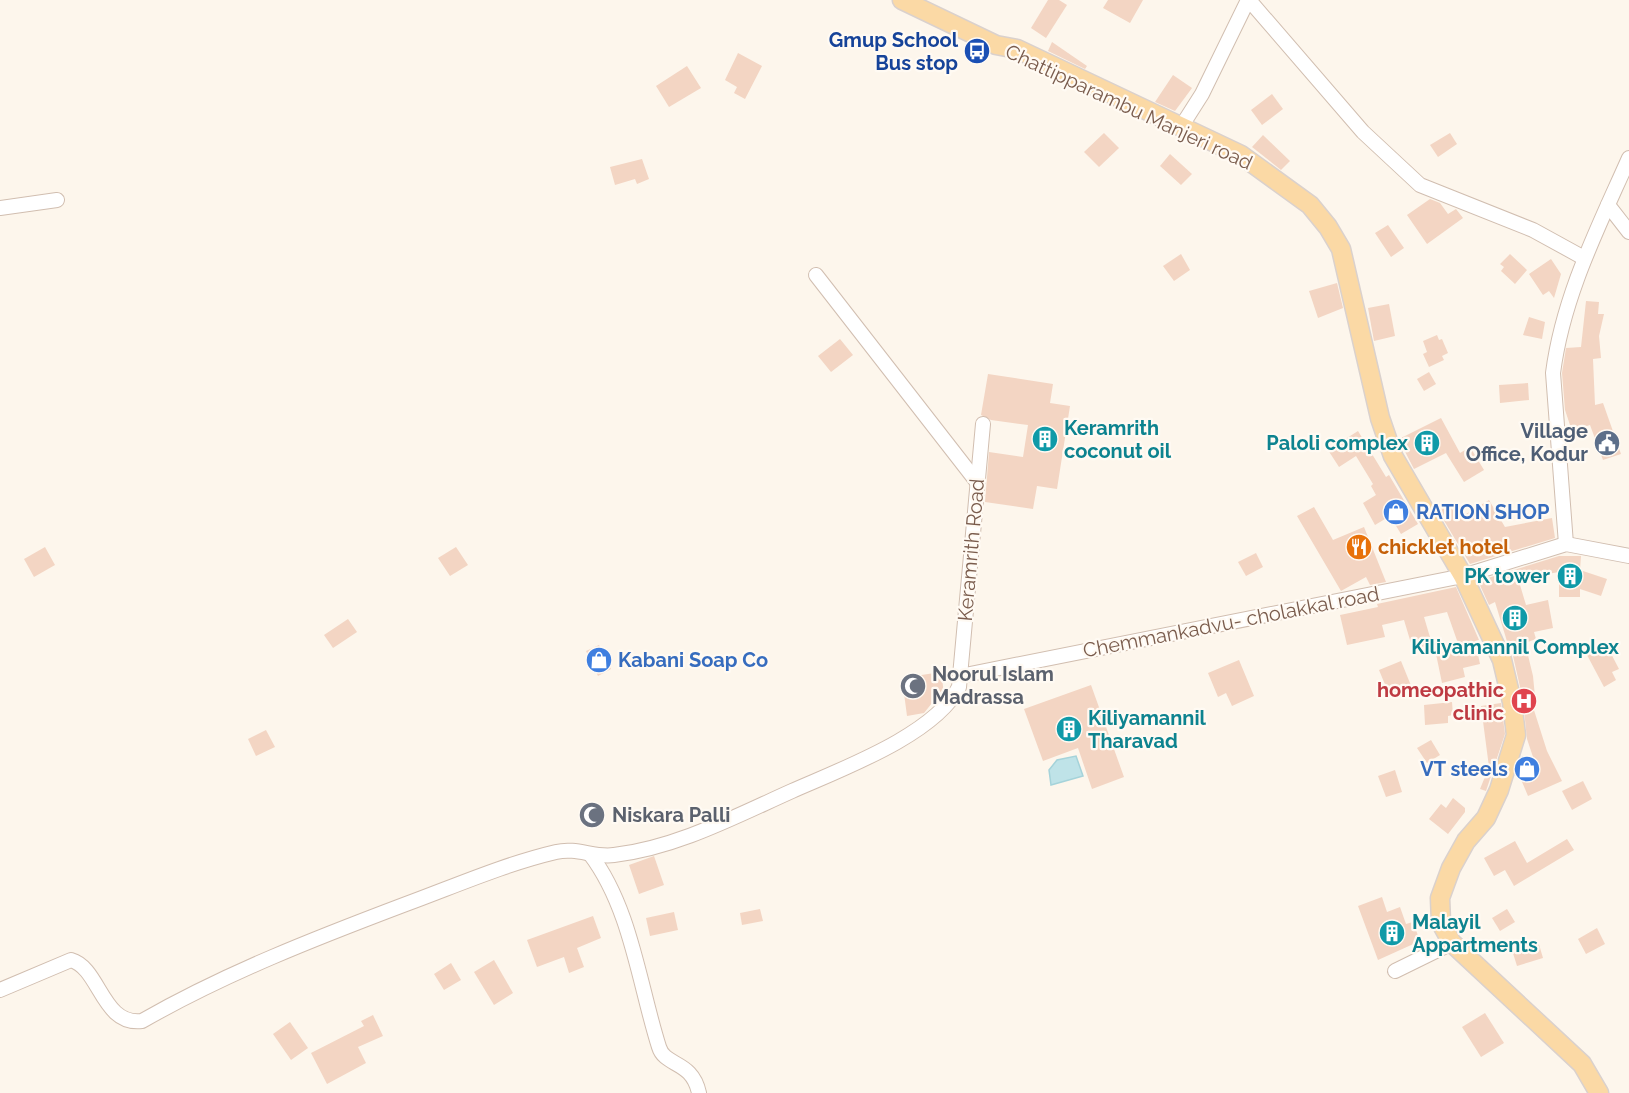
<svg xmlns="http://www.w3.org/2000/svg" width="1629" height="1093" font-family="Raleway,sans-serif">
	<style>
		.water { fill: #bfe3e8; stroke: #a5d3da; stroke-width: 1.5 }
		.building { fill: #f3d5c3 }
		.lines { fill: none; stroke-linecap: round; stroke-linejoin: round }
		.minor-casing { stroke: #d1beb0; stroke-width: 16 }
		.major-casing { stroke: #dad1cd; stroke-width: 21 }
		.minor { stroke: #fff; stroke-width: 14 }
		.major { stroke: #fbd9a5; stroke-width: 18 }
		.labels { text-anchor: middle; stroke-width: 4.5; stroke-linejoin: round; paint-order: stroke }
		.transit-label { font-size: 20px; font-weight: bold; fill: #164399; stroke: #fffaf3; text-anchor: end }
		.street-label { font-size: 20px; fill: #7a5c4d; stroke: #fffaf3 }
		.culture-label { font-size: 20px; font-weight: bold; fill: #0d838f; stroke: #fffaf3; text-anchor: start }
		.service-label { font-size: 20px; font-weight: bold; fill: #4e5e75; stroke: #fffaf3; text-anchor: end }
		.shop-label { font-size: 20px; font-weight: bold; fill: #366cbe; stroke: #fffaf3; text-anchor: start }
		.food-label { font-size: 20px; font-weight: bold; fill: #c56008; stroke: #fffaf3; text-anchor: start }
		.worship-label { font-size: 20px; font-weight: bold; fill: #5b616d; stroke: #fffaf3; text-anchor: start }
		.health-label { font-size: 20px; font-weight: bold; fill: #be3a42; stroke: #fffaf3; text-anchor: end }
	</style>
	<rect width="100%" height="100%" fill="#fdf6ec"/>
	<path class="water" d="M1076,756L1083,776L1051,785L1049,770L1057,760Z"/>
	<g class="building">
		<path d="M1048,0H1059L1067,5L1046,38L1031,28Z"/>
		<path d="M1108,0H1143L1130,23L1103,8Z"/>
		<path d="M1052,42L1087,66L1085,69L1048,51Z"/>
		<path d="M738,53L762,66L745,99L734,93L737,87L725,80Z"/>
		<path d="M687,66L701,88L669,107L656,86Z"/>
		<path d="M1173,75L1192,88L1175,111L1155,102Z"/>
		<path d="M1272,94L1283,109L1262,125L1251,110Z"/>
		<path d="M1104,133L1119,148L1099,167L1084,152Z"/>
		<path d="M1450,133L1457,144L1438,157L1430,145Z"/>
		<path d="M1263,135L1290,161L1281,170L1252,147Z"/>
		<path d="M1170,154L1192,174L1181,185L1160,166Z"/>
		<path d="M642,159L649,179L637,184L635,179L615,185L610,167Z"/>
		<path d="M1430,199L1440,203L1448,214L1456,209L1463,218L1427,244L1407,215Z"/>
		<path d="M1388,225L1404,248L1391,257L1375,233Z"/>
		<path d="M1181,254L1190,270L1174,281L1163,266Z"/>
		<path d="M1510,254L1527,270L1515,284L1501,271L1504,267L1500,264Z"/>
		<path d="M1551,259L1561,274L1554,298L1549,291L1543,295L1529,274Z"/>
		<path d="M1337,283L1343,308L1318,318L1309,291Z"/>
		<path d="M1586,301L1599,302L1598,314H1604L1599,336L1601,358L1593,359L1595,405L1603,403L1621,454L1603,460L1590,425L1572,431L1565,410L1562,373L1566,348L1581,347Z"/>
		<path d="M1389,304L1395,336L1374,341L1368,308Z"/>
		<path d="M1529,317L1545,322L1542,339L1523,335Z"/>
		<path d="M1437,335L1439,340L1442,339L1448,353L1442,356L1444,360L1429,367L1423,354L1427,352L1423,341Z"/>
		<path d="M840,339L853,355L831,372L818,356Z"/>
		<path d="M1429,372L1436,384L1424,391L1417,379Z"/>
		<path d="M988,374L1053,384L1050,403L1070,406L1057,489L1037,486L1033,509L985,502L989,452L1023,457L1028,425L991,420L981,415Z"/>
		<path d="M1528,383L1529,400L1500,403L1499,385Z"/>
		<path d="M1441,418L1460,453L1470,447L1484,470L1464,482L1446,453L1414,469L1400,442L1399,439Z"/>
		<path d="M1358,431L1386,477L1389,475L1418,524L1401,534L1390,516L1375,525L1363,503L1376,495L1371,486L1373,484L1356,456L1339,467L1328,450Z"/>
		<path d="M1489,500L1505,527L1552,518L1555,538L1470,564L1437,509L1448,502L1458,519Z"/>
		<path d="M1314,507L1333,540L1364,527L1386,582L1370,585L1366,577L1341,591L1297,516Z"/>
		<path d="M45,547L55,565L34,577L24,559Z"/>
		<path d="M456,547L468,565L450,576L438,558Z"/>
		<path d="M1256,553L1263,567L1246,576L1238,562Z"/>
		<path d="M1559,556H1581L1580,570L1607,579L1601,596L1580,589V597H1559V572L1524,578L1526,583L1520,585L1526,605L1548,600L1553,628L1534,632L1536,639L1525,643L1533,676L1536,707H1533L1547,751L1562,781L1528,796L1517,770L1519,763L1533,757L1527,739L1523,700L1511,647L1509,648L1495,602L1489,605L1478,581Z"/>
		<path d="M1456,587L1479,640L1475,641L1480,664L1463,668L1465,677L1442,683L1436,654L1460,649L1447,612L1424,617L1432,644L1413,650L1404,620L1382,625L1385,637L1347,645L1340,615L1378,607L1377,604Z"/>
		<path d="M348,619L357,632L333,648L324,635Z"/>
		<path d="M1606,644L1619,669L1612,672L1616,680L1604,687L1587,655Z"/>
		<path d="M599,645L611,669L598,676L586,651Z"/>
		<path d="M1239,660L1254,696L1232,706L1226,693L1218,697L1208,673Z"/>
		<path d="M1401,661L1412,688L1389,694L1379,670Z"/>
		<path d="M941,672L944,693L940,698L932,703L924,713L907,716L902,678Z"/>
		<path d="M1091,685L1124,777L1092,789L1078,748L1043,761L1024,709Z"/>
		<path d="M1452,702L1453,715L1448,716V723L1425,725L1424,705Z"/>
		<path d="M1501,703L1505,734L1486,791L1480,789L1489,767L1481,706Z"/>
		<path d="M266,730L275,747L256,756L248,739Z"/>
		<path d="M1431,740L1440,755L1427,763L1417,748Z"/>
		<path d="M1395,770L1402,792L1386,797L1378,776Z"/>
		<path d="M1583,781L1592,799L1572,810L1562,791Z"/>
		<path d="M1453,798L1465,808V812L1448,834L1429,819L1441,804L1446,808Z"/>
		<path d="M1567,839L1574,850L1514,886L1505,870L1494,876L1484,858L1515,841L1527,863Z"/>
		<path d="M654,856L664,885L639,894L629,865Z"/>
		<path d="M1382,897L1387,912L1400,907L1406,924L1413,922L1420,941L1378,960L1358,906Z"/>
		<path d="M760,909L763,921L742,925L740,913Z"/>
		<path d="M1507,909L1515,922L1500,931L1492,918Z"/>
		<path d="M674,912L678,930L650,936L646,918Z"/>
		<path d="M593,916L601,938L577,948L584,967L569,973L564,957L537,967L527,940Z"/>
		<path d="M1597,928L1605,944L1586,954L1578,939Z"/>
		<path d="M1538,941L1543,958L1517,966L1512,950Z"/>
		<path d="M494,960L513,993L494,1005L474,972Z"/>
		<path d="M451,963L461,980L444,990L434,974Z"/>
		<path d="M1485,1013L1504,1043L1481,1057L1462,1027Z"/>
		<path d="M373,1015L383,1036L358,1047L366,1063L327,1084L311,1053L364,1026L361,1021Z"/>
		<path d="M290,1022L308,1048L291,1060L273,1034Z"/>
	</g>
	<g class="lines">
		<defs>
			<g id="minor">
				<path d="M1249,0L1363,132L1420,185L1533,230L1584,258"/>
				<path d="M1181,127L1202,94L1248,0"/>
				<path d="M1608,205L1629,232"/>
				<path d="M0,208L57,200"/>
				<path d="M816,275L977,482"/>
				<path d="M1566,544L1553,373C1563,296 1598,228 1629,158"/>
				<path d="M960,676L1463,576L1566,544L1629,556"/>
				<path d="M590,854C631,908 639,984 659,1047C665,1067 692,1060 699,1093"/>
				<path d="M1395,971L1452,943"/>
				<path d="M0,990L71,960C100,968 102,1026 142,1021C226,973 316,938 406,904C455,886 505,864 556,852C577,847 594,858 614,855C676,848 736,816 792,791C839,770 935,735 959,687L983,424"/>
			</g>
			<path id="major" d="M902,0L996,45L1017,49L1241,155L1310,205L1328,227L1341,249L1380,418L1393,456L1463,576L1502,660L1512,702L1516,735L1499,790L1486,818L1466,841L1451,868L1440,898L1441,923L1452,943L1582,1064L1599,1093"/>
		</defs>
		<use href="#minor" class="minor-casing"/>
		<use href="#major" class="major-casing"/>
		<use href="#minor" class="minor"/>
		<use href="#major" class="major"/>
	</g>
	<defs>
		<symbol id="bus-disc" viewBox="-11 -11 22 22"><circle r="9.5" fill="#1a4fb4" stroke="#fffaf3"/><path d="M-5-6H5V4H4V6H2V4H-2V6H-4V4H-5ZM-3.5-4V0h7V-4ZM-3.5 1.2v1.5H-2V1.2ZM2 1.2v1.5H3.5V1.2Z" fill="#fff"/></symbol>
		<symbol id="building-disc" viewBox="-11 -11 22 22"><circle r="9.5" fill="#0f9aa8" stroke="#fffaf3"/><path d="M-4-6H4V6H1V3H-1V6H-4ZM-2.5-4.3h1.7v1.8h-1.7ZM.8-4.3h1.7v1.8H.8ZM-2.5-1h1.7V.8h-1.7ZM.8-1h1.7V.8H.8Z" fill="#fff"/></symbol>
		<symbol id="civic-disc" viewBox="-11 -11 22 22"><circle r="9.5" fill="#5c6f8a" stroke="#fffaf3"/><path d="M-.6-6.5H3V-4.5H.6V-3L4-1V1h2V6H-6V1h2V-1L-.6-3ZM-1.2 2.5V6h2.4V2.5Z" fill="#fff"/></symbol>
		<symbol id="shop-disc" viewBox="-11 -11 22 22"><circle r="9.5" fill="#3f7fe0" stroke="#fffaf3"/><path d="M-5-2.5h2.3a2.7 3.5 0 0 1 5.4 0H5L5.5 6h-11ZM-1.5-2.5h3a1.5 2.3 0 0 0-3 0Z" fill="#fff"/></symbol>
		<symbol id="restaurant-disc" viewBox="-11 -11 22 22"><circle r="9.5" fill="#e8710a" stroke="#fffaf3"/><path d="M-5-6h1v4h1v-4h1v4h1v-4h1v5L-1.5 .5V6h-2V.5L-5-1ZM5-6V6H3V1.5H1.5Q1.5-4 5-6Z" fill="#fff"/></symbol>
		<symbol id="mosque-disc" viewBox="-11 -11 22 22"><circle r="9.5" fill="#6b7280" stroke="#fffaf3"/><path d="M3.5-4.9A6 6 0 1 0 3.5 4.9A5 5 0 1 1 3.5-4.9Z" fill="#fff"/></symbol>
		<symbol id="hospital-disc" viewBox="-11 -11 22 22"><circle r="9.5" fill="#e0444e" stroke="#fffaf3"/><path d="M-5-5h3v3.5h4V-5h3V5h-3V1.5h-4V5h-3Z" fill="#fff"/></symbol>
	</defs>
	<g fill-rule="evenodd">
		<use href="#bus-disc" x="962" y="36" width="30" height="30"/>
		<use href="#building-disc" x="1030" y="424" width="30" height="30"/>
		<use href="#building-disc" x="1412" y="428" width="30" height="30"/>
		<use href="#civic-disc" x="1592" y="428" width="30" height="30"/>
		<use href="#shop-disc" x="1381" y="497" width="30" height="30"/>
		<use href="#restaurant-disc" x="1344" y="532" width="30" height="30"/>
		<use href="#building-disc" x="1555" y="561" width="30" height="30"/>
		<use href="#building-disc" x="1500" y="603" width="30" height="30"/>
		<use href="#shop-disc" x="584" y="645" width="30" height="30"/>
		<use href="#mosque-disc" x="898" y="671" width="30" height="30"/>
		<use href="#hospital-disc" x="1509" y="686" width="30" height="30"/>
		<use href="#building-disc" x="1054" y="714" width="30" height="30"/>
		<use href="#shop-disc" x="1512" y="754" width="30" height="30"/>
		<use href="#mosque-disc" x="577" y="800" width="30" height="30"/>
		<use href="#building-disc" x="1377" y="918" width="30" height="30"/>
	</g>
	<g class="labels">
		<g class="transit-label">
			<text x="958" y="47">Gmup School<tspan x="958" dy="23">Bus stop</tspan></text>
		</g>
		<g class="street-label">
			<text transform="translate(1129 107) rotate(25)" y="7">Chattipparambu Manjeri road</text>
			<text transform="translate(971 550) rotate(-85)" y="7">Keramrith Road</text>
			<text transform="translate(1231 622) rotate(-11)" y="7">Chemmankadvu- cholakkal road</text>
		</g>
		<g class="culture-label">
			<text x="1064" y="435">Keramrith<tspan x="1064" dy="23">coconut oil</tspan></text>
			<text x="1408" y="450" text-anchor="end">Paloli complex</text>
			<text x="1550" y="583" text-anchor="end">PK tower</text>
			<text x="1515" y="654" text-anchor="middle">Kiliyamannil Complex</text>
			<text x="1088" y="725">Kiliyamannil<tspan x="1088" dy="23">Tharavad</tspan></text>
			<text x="1412" y="929">Malayil<tspan x="1412" dy="23">Appartments</tspan></text>
		</g>
		<g class="service-label">
			<text x="1588" y="438">Village<tspan x="1588" dy="23">Office, Kodur</tspan></text>
		</g>
		<g class="shop-label">
			<text x="1416" y="519">RATION SHOP</text>
			<text x="618" y="667">Kabani Soap Co</text>
			<text x="1508" y="776" text-anchor="end">VT steels</text>
		</g>
		<g class="food-label">
			<text x="1378" y="554">chicklet hotel</text>
		</g>
		<g class="worship-label">
			<text x="932" y="681">Noorul Islam<tspan x="932" dy="23">Madrassa</tspan></text>
			<text x="612" y="822">Niskara Palli</text>
		</g>
		<g class="health-label">
			<text x="1504" y="697">homeopathic<tspan x="1504" dy="23">clinic</tspan></text>
		</g>
	</g>
</svg>
